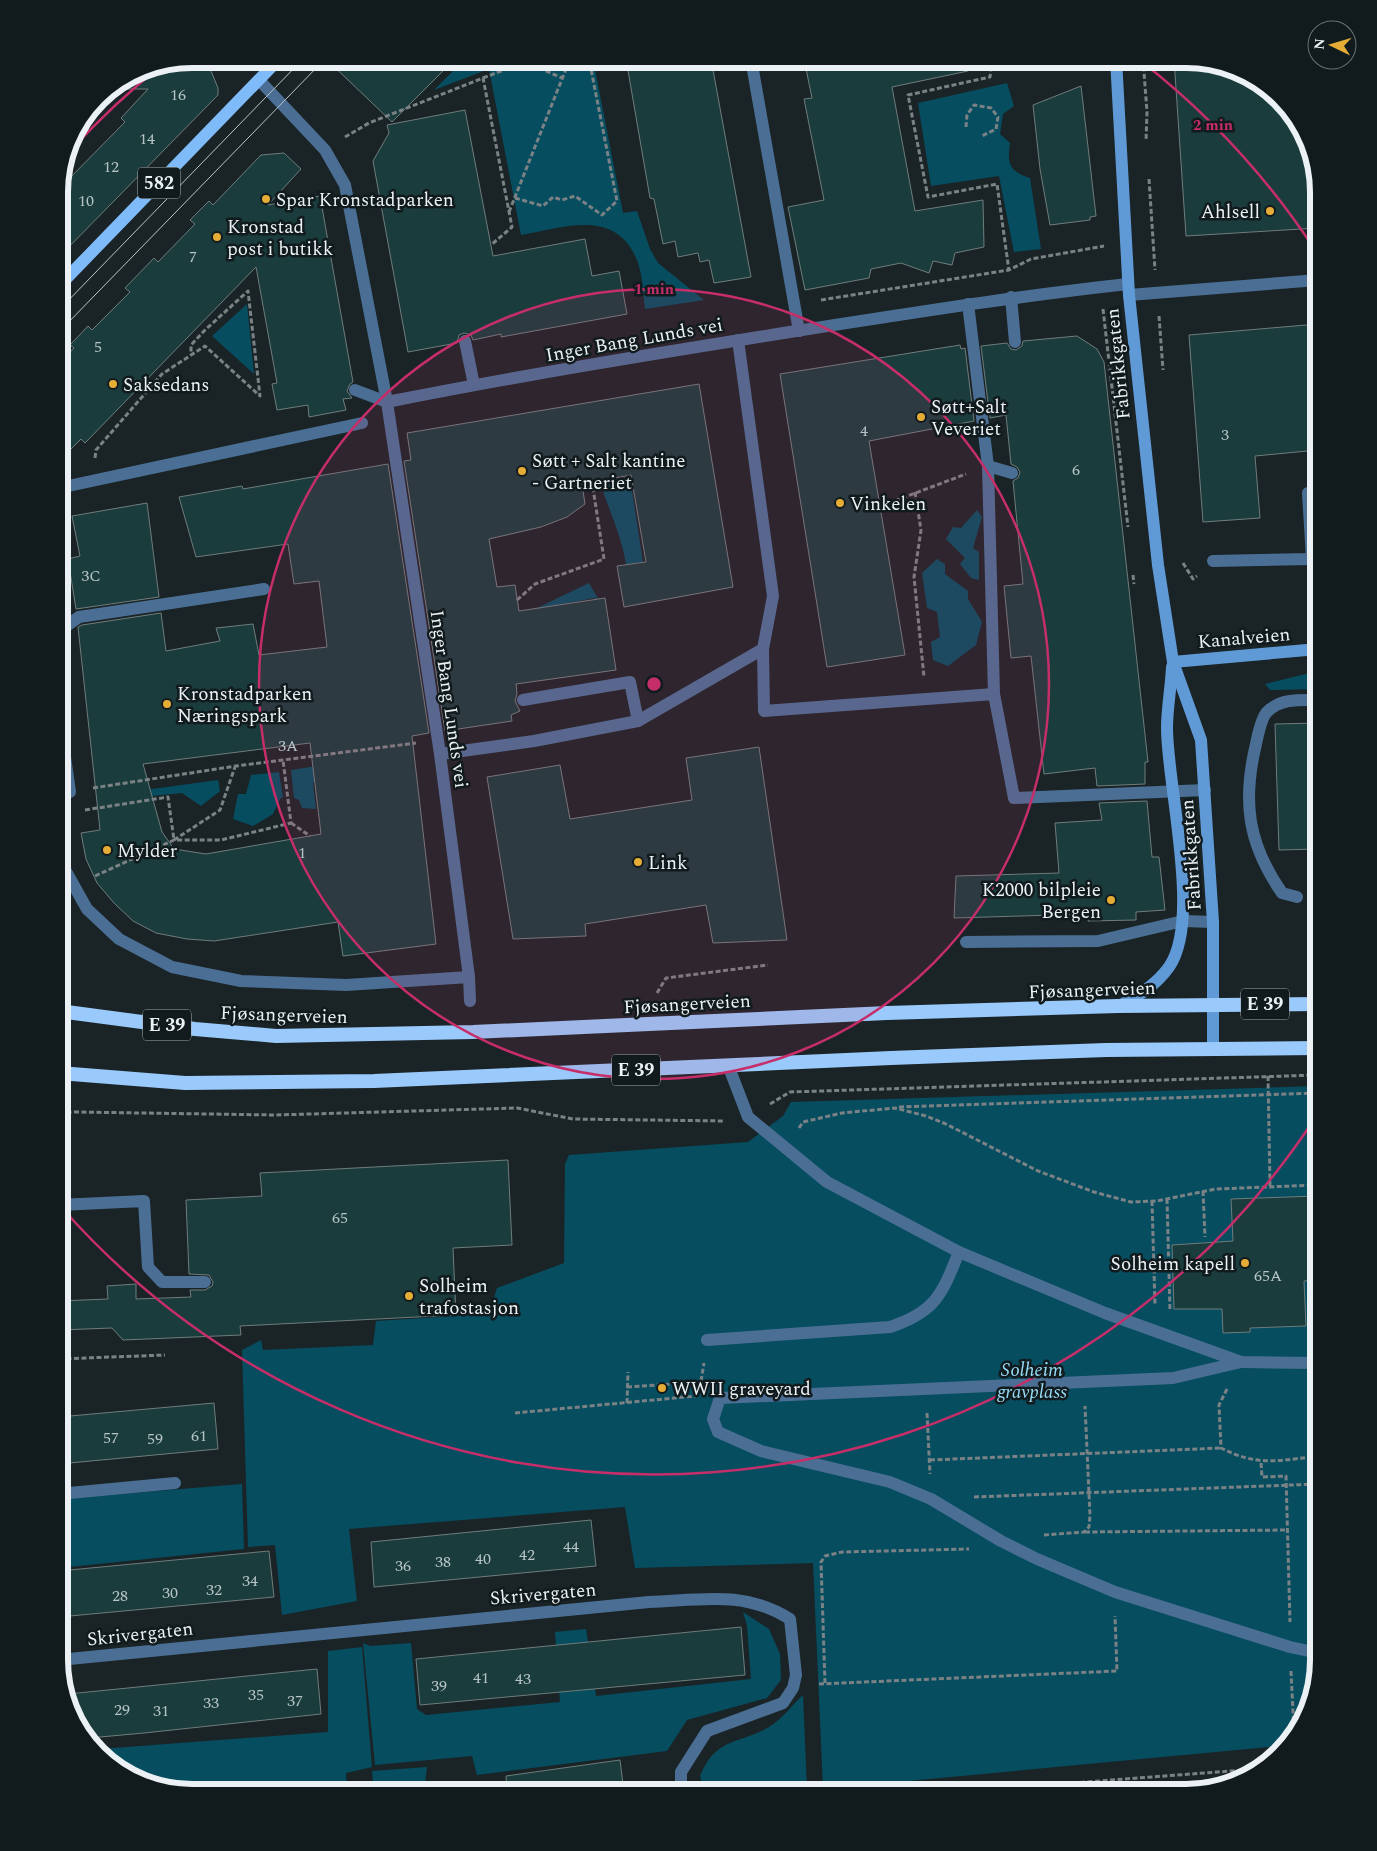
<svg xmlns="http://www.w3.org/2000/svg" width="1377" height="1851" font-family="Spectral,serif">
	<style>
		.green { fill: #064d60 }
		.building { fill: #1a3c3c; stroke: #707c7c; fill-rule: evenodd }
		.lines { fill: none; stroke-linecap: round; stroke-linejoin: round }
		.path { stroke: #7a8285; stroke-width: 3; stroke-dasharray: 5 2.5; stroke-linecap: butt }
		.service { stroke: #4b6f94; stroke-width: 12 }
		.pedestrian { stroke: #4b6f94; stroke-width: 12 }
		.minor { stroke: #4b6f94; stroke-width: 12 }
		.secondary { stroke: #609ad6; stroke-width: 12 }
		.primary { stroke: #80bbf9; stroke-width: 12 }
		.trunk { stroke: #9acafb; stroke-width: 14 }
		.tram { stroke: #bdc3c6; stroke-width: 1 }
		.ring { fill: none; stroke: #c62e6a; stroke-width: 2.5 }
		.poi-dot { fill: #e5ad36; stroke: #111a1d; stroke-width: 2 }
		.labels { text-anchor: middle; stroke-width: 5; stroke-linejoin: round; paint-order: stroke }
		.number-label { font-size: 16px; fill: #b7c4c6 }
		.shield { fill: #111a1d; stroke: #aab0b4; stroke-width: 1 }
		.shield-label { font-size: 18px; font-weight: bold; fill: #ebf1f4 }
		.poi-label { font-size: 19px; fill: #ebf1f4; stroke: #111a1d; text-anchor: start }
		.street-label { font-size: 19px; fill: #ebf1f4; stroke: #111a1d }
		.park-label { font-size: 19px; font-style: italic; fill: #97dcf5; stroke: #111a1d }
		.rim { fill: none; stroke: #ebf1f4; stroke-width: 6 }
		.centre { fill: #c62e6a; stroke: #111a1d; stroke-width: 2.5 }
		.ring-label { font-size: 15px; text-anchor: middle; font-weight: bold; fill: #c62e6a; stroke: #111a1d; stroke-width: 5; stroke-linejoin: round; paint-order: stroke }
	</style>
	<rect width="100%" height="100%" fill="#1a2427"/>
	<g class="green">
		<path d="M465,59H593L623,213L637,211L650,249L658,263L704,300L645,309C643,295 643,277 638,263C618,207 565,227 521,235L489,69L434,90Z"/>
		<path d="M1007,83L1014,106L1003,114L1000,134L1010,143C1007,164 1009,171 1030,178L1041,249L1014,252L999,176L931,186L918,103Z"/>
		<path d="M247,304L254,374L212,336Z"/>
		<path d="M630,477L643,562L626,565C622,537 609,510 600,483Z"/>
		<path d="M977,510L982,517L973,548L979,552V580L971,578L960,564L965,558L946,539L953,527L961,528Z"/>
		<path d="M937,559L945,564V574L968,591V599L982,622L976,645L948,666L933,660L931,642L940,637L937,612L927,608L922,573Z"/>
		<path d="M589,583L600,602L595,598L535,609Z"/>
		<path d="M1318,671V689L1270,690L1265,684Z"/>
		<path d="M394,754L313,783L316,809L302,808L299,800L294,798L291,770Z"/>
		<path d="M279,772L283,797L280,799L273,814L253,826L233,819L238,794H246L251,775Z"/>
		<path d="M218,780L220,791L201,806L182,793L132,798L130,792Z"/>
		<path d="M1318,1086V1660L1301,1726L1280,1746L823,1789L813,1563L635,1568L625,1507L349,1529L357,1601L282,1615L275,1545L248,1547L242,1350L261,1340L263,1350L373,1345L376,1321L489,1314L497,1288L564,1263L565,1164L569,1155L748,1142L783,1116L791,1102Z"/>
		<path d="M242,1484L244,1549L59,1568V1499Z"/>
		<path d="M743,1612L769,1629L780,1654L781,1680L767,1698L687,1720L667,1751L477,1775L472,1756L375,1765L363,1643L370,1646L411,1643L417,1709L426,1715L560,1702L555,1632L586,1629L596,1696L751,1679L747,1626Z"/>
		<path d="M362,1647L372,1767L346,1773L347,1792H183L125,1774L100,1749L328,1732V1651Z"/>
		<path d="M803,1695L807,1790L788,1792H705L700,1776C716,1737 737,1745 769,1727C781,1720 792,1705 803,1695Z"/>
		<path d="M427,1767L424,1792H374L372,1771Z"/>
	</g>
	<g class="building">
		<path d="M192,59H206L218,88V95L59,257V189L125,122L121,118L148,89H108L141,69Z"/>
		<path d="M326,59H455L392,122Z"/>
		<path d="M626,59H711L751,277L714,283L709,260L700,262L698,253L678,257L675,241L663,244L654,199L650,198Z"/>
		<path d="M804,59H967L968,71L892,87L915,211L983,200L984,247L955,253L952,265L933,261L929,273L901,263L871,269L869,278L805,290L788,207L824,200L804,99L812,98Z"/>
		<path d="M1174,59H1194L1252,77L1300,125L1318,192V228L1186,236Z"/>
		<path d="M1081,86L1096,216L1090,217V220L1050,225L1040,169L1033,105Z"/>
		<path d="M465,110L493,256L585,239L592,276L619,271L627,314L501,337V334L473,340L471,335L464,333L459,335L457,343L408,352L373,161L389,133L387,125Z"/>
		<path d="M284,153L301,169L268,205L320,196L353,382L350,384L347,391L352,398L343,399L346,410L309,417L308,405L277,410L272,384L277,383L256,267L85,443L81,439L59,461V364L74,348L70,345L88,326L92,330L130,292L125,288L154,258L158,262L195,224L190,220L209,201L213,205L261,155Z"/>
		<path d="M1318,324V450L1255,456L1260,518L1203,522L1189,335Z"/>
		<path d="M1077,336L1097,349L1104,362L1148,762H1145V784L1097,786L1095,768L1044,774L1031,656L1011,658L1004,586L1023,584L1013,481L1018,478L1020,472L1017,467L1011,464L1006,415L990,418L981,346L1007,343L1011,349L1016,350L1022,346L1023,341Z"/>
		<path d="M960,345L961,349L965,348L974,421L869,441L905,655L827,667L780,374Z"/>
		<path d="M699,384L733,587L624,607L617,566L646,562L631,475L582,484L585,504L567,517L541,527L489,539L497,587L515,585L519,611L605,598L616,670L516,684L517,694L515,701L520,711L511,715L512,721L445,731L404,461L411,460L407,433Z"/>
		<path d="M388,464L429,733L412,736L436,944L343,956L338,922L214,941L187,939L156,933L133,921L114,903L97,883L86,859L81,833L100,830L78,627L82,625L161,613L166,651L220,641L216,628L253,624L259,655L327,647L319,581L294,584L288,544L196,557L179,497L242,486L243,489ZM310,743L321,834L206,854L174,849L162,832L143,764Z"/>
		<path d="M147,503L159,597L76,609L68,559L80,556L72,516Z"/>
		<path d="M1318,723V849L1279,850L1275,724Z"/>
		<path d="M759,747L787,940L713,943L706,905L585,924L586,936L513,939L487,777L560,765L570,819L692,800L686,758Z"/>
		<path d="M1147,801L1152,857H1159L1165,910L1136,912V920L1088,921V914L954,918L956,876L1059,873L1055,823L1102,820L1099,803Z"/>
		<path d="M508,1160L512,1245L453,1248L456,1315L240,1326L241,1335L123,1340L112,1328L59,1330V1301L108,1299L107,1286L136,1284V1299L191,1297L190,1290H205L212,1286L213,1282L209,1275L189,1274L186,1200L262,1196L260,1173Z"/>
		<path d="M1317,1196L1318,1280L1304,1281L1306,1326L1250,1328V1332L1223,1333L1222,1309H1174L1172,1245L1233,1241L1231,1199Z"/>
		<path d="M214,1403L218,1449L59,1464V1417Z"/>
		<path d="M591,1520L596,1566L374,1587L371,1542Z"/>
		<path d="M269,1551L274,1597L59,1617V1571Z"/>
		<path d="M741,1627L745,1675L420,1705L416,1659Z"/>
		<path d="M317,1669L321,1714L144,1733L89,1738L77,1726L68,1694Z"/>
		<path d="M620,1760L624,1792H507L506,1776Z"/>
	</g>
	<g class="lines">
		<g class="path">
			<path d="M537,59L544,70L562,78"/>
			<path d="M992,59L990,77L908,95L928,197L997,184L1009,271"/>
			<path d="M1143,59L1147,112L1146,141"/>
			<path d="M483,78L532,59"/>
			<path d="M966,127L967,115L974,105L991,108L998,117L996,129L982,136"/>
			<path d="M345,137L369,123L483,78L512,227L491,245"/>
			<path d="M1149,179L1155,270"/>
			<path d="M515,198L543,206L553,197L562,200L575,196L602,215L617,201L589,59"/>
			<path d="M509,212L570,59"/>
			<path d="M821,300L1009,270L1031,259L1104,246"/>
			<path d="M1103,309L1128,527"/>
			<path d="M1159,316L1163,370"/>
			<path d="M95,458L96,450L162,374L205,346L260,396L248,291L205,330L191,345V355"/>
			<path d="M915,492L921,530L914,577L924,677"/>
			<path d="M881,506L966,474"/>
			<path d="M1183,563L1193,579L1197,576"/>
			<path d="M1133,575L1134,584"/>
			<path d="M517,600L535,584L604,559L592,482"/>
			<path d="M93,788L236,766L416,743"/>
			<path d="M85,810L168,797L174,840L220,810L235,767"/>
			<path d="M291,823L310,836"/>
			<path d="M95,876L174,840H221L291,823L283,760"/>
			<path d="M657,993L666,978L768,965"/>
			<path d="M1268,1076L1270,1186"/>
			<path d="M770,1104L790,1092L1318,1075"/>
			<path d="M899,1107L1318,1093"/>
			<path d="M59,1113L75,1112L276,1115L517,1108L573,1119L725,1121"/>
			<path d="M799,1128L803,1122L842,1113L895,1108L926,1116L946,1124L1038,1171L1094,1192L1131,1202L1157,1201L1216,1189L1318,1185"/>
			<path d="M1203,1191L1205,1237"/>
			<path d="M1167,1199L1170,1311"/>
			<path d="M1152,1201L1155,1306"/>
			<path d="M59,1359L165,1355"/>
			<path d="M701,1381L704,1363"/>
			<path d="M627,1387L701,1382"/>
			<path d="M1227,1389L1219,1405L1221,1448C1257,1466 1274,1461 1312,1457L1318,1455"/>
			<path d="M627,1403L628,1372"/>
			<path d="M515,1413L696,1396"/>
			<path d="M927,1413L930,1474"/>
			<path d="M930,1460L1221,1448"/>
			<path d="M1261,1463L1262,1477L1286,1476L1290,1622"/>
			<path d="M974,1497L1318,1484"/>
			<path d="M1085,1532L1287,1530"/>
			<path d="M1044,1535L1084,1532L1089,1527L1090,1515L1085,1406"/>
			<path d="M1291,1671L1294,1732"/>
			<path d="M825,1683L821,1562L825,1556L842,1552L969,1549"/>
			<path d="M819,1684L1117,1671L1115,1616"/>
			<path d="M953,1792L1257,1769"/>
		</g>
		<g class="service">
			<path d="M1129,295L1318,280"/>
			<path d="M1011,297L1015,342"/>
			<path d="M968,304L988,466L1012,473"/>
			<path d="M738,340L773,596L763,649L764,711L994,694L1014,798L1205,790"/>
			<path d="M465,341L474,385"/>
			<path d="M355,390L387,402"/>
			<path d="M988,466L994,694"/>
			<path d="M1318,558L1312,559L1308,493L1318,492"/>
			<path d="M1213,561L1312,559"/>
			<path d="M59,631L79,617L264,589"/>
			<path d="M638,721L763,649"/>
			<path d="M440,754L534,741L638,721L630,682L523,700"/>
			<path d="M59,793L70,792L59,715"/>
			<path d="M59,859L87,909L119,939L172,967L241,981L346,985L469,977L470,1001"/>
			<path d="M1297,897L1282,893C1248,844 1242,802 1256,744C1258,735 1261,718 1267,712C1281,698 1301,700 1318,700"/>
			<path d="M966,942L1098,941L1183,921L1213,922"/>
			<path d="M728,1065L748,1117L827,1182L959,1252L1105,1313L1241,1362L1318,1363"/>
			<path d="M59,1205L144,1201L148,1267L162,1282H205"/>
			<path d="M707,1340L890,1327C936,1312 942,1294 959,1252"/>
			<path d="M1241,1362L1173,1378L720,1398L713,1419L718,1432L761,1451L890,1482L931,1499L1001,1541L1037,1559L1115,1592L1290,1647L1318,1653"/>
			<path d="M59,1494L175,1483"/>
		</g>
		<path class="pedestrian" d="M59,488L362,423"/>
		<g class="minor">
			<path d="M751,59L799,331"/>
			<path d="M259,80L325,150L345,185L387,402L440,754L469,977"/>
			<path d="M387,402C522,375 659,353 796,331C906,314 1017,296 1128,284"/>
			<path d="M59,1660L649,1602C701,1600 744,1590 790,1619L796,1675L793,1688L783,1703L707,1731L681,1772V1792"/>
		</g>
		<g class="secondary">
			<path d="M1116,59L1129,295L1158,565L1173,662L1201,740L1213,922V1049"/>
			<path d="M1173,662L1318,649"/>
			<path d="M1119,1006C1139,996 1156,985 1169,967C1202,920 1167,786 1167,728C1167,708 1171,688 1172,667"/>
		</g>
		<path class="primary" d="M59,286L279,59"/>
		<g class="trunk">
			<path d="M59,1011L195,1029L276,1036L473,1032L887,1013L1118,1006L1318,1004"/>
			<path d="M59,1073L185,1083L374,1081L891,1058L1106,1050L1318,1048"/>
		</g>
		<g class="tram">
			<path d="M59,310L303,59"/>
			<path d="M59,332L325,59"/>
		</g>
	</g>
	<circle cx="654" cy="684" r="395" fill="#c62e6a" fill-opacity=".12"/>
	<g class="ring">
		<circle cx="654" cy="684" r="395"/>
		<path d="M1317 1115A791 791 0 0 1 62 1208M71 150A791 791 0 0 1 162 65M1141 61A791 791 0 0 1 1317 253"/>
	</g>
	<g class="poi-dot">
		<circle cx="266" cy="199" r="5"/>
		<circle cx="1270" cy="211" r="5"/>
		<circle cx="217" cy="237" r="5"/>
		<circle cx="113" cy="384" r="5"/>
		<circle cx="921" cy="417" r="5"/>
		<circle cx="522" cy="471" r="5"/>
		<circle cx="840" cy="503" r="5"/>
		<circle cx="167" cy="704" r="5"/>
		<circle cx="107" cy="850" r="5"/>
		<circle cx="638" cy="862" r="5"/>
		<circle cx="1111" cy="900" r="5"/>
		<circle cx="1245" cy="1263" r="5"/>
		<circle cx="409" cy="1296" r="5"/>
		<circle cx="662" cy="1388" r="5"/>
	</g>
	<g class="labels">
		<g class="number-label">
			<text x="178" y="100">16</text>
			<text x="147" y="144">14</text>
			<text x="111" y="172">12</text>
			<text x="86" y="206">10</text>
			<text x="193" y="262">7</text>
			<text x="98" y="352">5</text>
			<text x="864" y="436">4</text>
			<text x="1225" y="440">3</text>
			<text x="1076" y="475">6</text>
			<text x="91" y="581">3C</text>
			<text x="288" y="751">3A</text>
			<text x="302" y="858">1</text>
			<text x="340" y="1223">65</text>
			<text x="1268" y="1281">65A</text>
			<text x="199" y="1441">61</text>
			<text x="111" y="1443">57</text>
			<text x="155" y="1444">59</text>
			<text x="571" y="1552">44</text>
			<text x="527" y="1560">42</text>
			<text x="483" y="1564">40</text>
			<text x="443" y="1567">38</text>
			<text x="403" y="1571">36</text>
			<text x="250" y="1586">34</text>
			<text x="214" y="1595">32</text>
			<text x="170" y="1598">30</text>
			<text x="120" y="1601">28</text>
			<text x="481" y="1683">41</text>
			<text x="523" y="1684">43</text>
			<text x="439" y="1691">39</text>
			<text x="256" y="1700">35</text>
			<text x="295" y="1706">37</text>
			<text x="211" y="1708">33</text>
			<text x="122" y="1715">29</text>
			<text x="161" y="1716">31</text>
		</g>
		<g class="shield">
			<rect x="138" y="167.5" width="42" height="31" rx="4"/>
			<rect x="1241" y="988.5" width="48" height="31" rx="4"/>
			<rect x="143" y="1009.5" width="48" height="31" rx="4"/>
			<rect x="612" y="1054.5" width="48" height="31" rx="4"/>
		</g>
		<g class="shield-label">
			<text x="159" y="189">582</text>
			<text x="1265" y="1010">E 39</text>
			<text x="167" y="1031">E 39</text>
			<text x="636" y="1076">E 39</text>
		</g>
		<g class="poi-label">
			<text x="276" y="206">Spar Kronstadparken</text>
			<text x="1260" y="218" text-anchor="end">Ahlsell</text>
			<text x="227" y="233">Kronstad<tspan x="227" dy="22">post i butikk</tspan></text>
			<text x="123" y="391">Saksedans</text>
			<text x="931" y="413">Søtt+Salt<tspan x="931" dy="22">Veveriet</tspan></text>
			<text x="532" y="467">Søtt + Salt kantine<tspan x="532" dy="22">- Gartneriet</tspan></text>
			<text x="850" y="510">Vinkelen</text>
			<text x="177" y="700">Kronstadparken<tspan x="177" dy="22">Næringspark</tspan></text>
			<text x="117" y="857">Mylder</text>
			<text x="648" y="869">Link</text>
			<text x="1101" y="896" text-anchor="end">K2000 bilpleie<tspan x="1101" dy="22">Bergen</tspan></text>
			<text x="1235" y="1270" text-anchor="end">Solheim kapell</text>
			<text x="419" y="1292">Solheim<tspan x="419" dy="22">trafostasjon</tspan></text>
			<text x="672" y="1395">WWII graveyard</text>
		</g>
		<g class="street-label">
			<text transform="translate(634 339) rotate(-10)" y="7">Inger Bang Lunds vei</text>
			<text transform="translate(1117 364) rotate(-96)" y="7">Fabrikkgaten</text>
			<text transform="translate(1244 637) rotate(-5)" y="7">Kanalveien</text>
			<text transform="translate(450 699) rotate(82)" y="7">Inger Bang Lunds vei</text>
			<text transform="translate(1190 855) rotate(-94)" y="7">Fabrikkgaten</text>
			<text transform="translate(1092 989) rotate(-2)" y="7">Fjøsangerveien</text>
			<text transform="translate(687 1003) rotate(-3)" y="7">Fjøsangerveien</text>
			<text transform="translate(284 1014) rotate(2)" y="7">Fjøsangerveien</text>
			<text transform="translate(543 1593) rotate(-5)" y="7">Skrivergaten</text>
			<text transform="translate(140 1633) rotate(-6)" y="7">Skrivergaten</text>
		</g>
		<g class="park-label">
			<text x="1032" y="1376">Solheim<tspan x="1032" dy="22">gravplass</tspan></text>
		</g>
	</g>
	<path d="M0 0H1377V1851H0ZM192 68H1186A124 124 0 0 1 1310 192V1660A124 124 0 0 1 1186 1784H192A124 124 0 0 1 68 1660V192A124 124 0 0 1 192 68Z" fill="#111a1d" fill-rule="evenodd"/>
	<path class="rim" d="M192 68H1186A124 124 0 0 1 1310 192V1660A124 124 0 0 1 1186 1784H192A124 124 0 0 1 68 1660V192A124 124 0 0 1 192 68Z"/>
	<circle cx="654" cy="684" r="8" class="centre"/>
	<g class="ring-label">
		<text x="1213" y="130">2 min</text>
		<text x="654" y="294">1 min</text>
	</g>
	<g transform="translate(1332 45) rotate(275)"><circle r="24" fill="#111a1d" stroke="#687073"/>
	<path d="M0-4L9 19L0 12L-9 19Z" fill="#e5ad36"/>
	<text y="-8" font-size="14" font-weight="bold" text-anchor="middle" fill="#ebf1f4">N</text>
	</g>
</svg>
